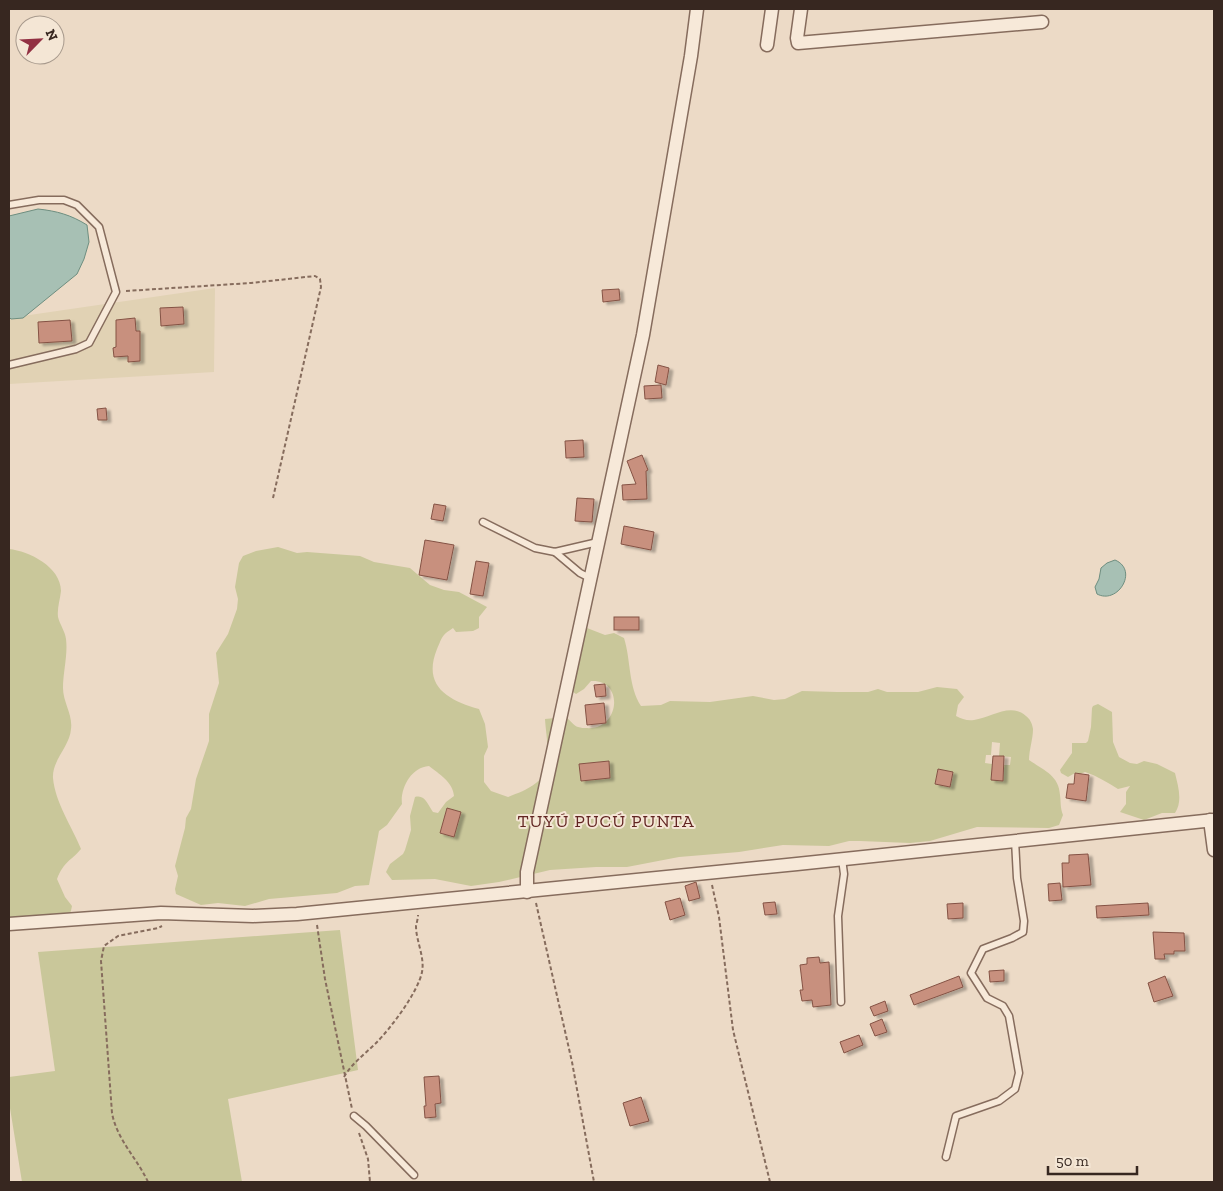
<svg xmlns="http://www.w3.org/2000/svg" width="1223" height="1191" font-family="'Zilla Slab',serif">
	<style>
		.farmland { fill: #e1d2b4 }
		.green { fill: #c9c79a; fill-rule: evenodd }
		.water { fill: #a7c0b4; stroke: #6e8e80 }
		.building { fill: #c8907e; stroke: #845244; filter: url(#shadow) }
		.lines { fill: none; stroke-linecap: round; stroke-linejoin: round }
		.lane-casing { stroke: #866c5d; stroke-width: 9 }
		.street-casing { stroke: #866c5d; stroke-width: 15 }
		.path { stroke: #866c5d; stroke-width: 2; stroke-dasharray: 4 2.5; stroke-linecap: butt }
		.lane { stroke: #f7e9d9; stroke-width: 6 }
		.street { stroke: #f7e9d9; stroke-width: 12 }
		.labels { text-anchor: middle; stroke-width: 4; stroke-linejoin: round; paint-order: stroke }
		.quarter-label { font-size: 18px; letter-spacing: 1px; fill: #612421; stroke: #f4e6d5 }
	</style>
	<defs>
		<filter id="shadow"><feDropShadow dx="4" dy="2.5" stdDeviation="1" flood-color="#0004"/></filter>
	</defs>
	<rect width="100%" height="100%" fill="#ecdac6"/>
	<path class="farmland" d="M215,288L214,372L9,384V318Z"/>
	<g class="green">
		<path d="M278,547L297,553L307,552L360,556L374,562L410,568L430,585L444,590L459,592L487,607L479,617V628L473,631L456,632L453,628C441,636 443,636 437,649C422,686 448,700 479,709L485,724L488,747L484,756V782L491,791L508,797C518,793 527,790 536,783C554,770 546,738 545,719L566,717C570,720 574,726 578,727C581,728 584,728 586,728C620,731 625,679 591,681L584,689L576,694L568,688L579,633L587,628L605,635L614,633L624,638C631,660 628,686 641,706L661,705L670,701L710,702L753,696L774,700L785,699L802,691L837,692H868L878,689L887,692H918L937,687L957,689L964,697L958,705L956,716C962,719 967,721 974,720C991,718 1010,702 1026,716C1030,719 1032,723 1033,729C1033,739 1029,750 1029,760C1043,770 1059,775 1060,795C1061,802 1060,807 1063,815L1059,825L1049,828L977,827L930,841L910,843L860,841H849L829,846L783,845L739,852L679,857L627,867H596L550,870L499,882L471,886L435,879L392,880L386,872L390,864L403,854L405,850L411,830L410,816L415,797C425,794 428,805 433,812L438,813L446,802L454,796C453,782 439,774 429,766C411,767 400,789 402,804L387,825L379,831L369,885L355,886L337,893L269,899L245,906L218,903L201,905L176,894L175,889L178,876L175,866L185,828L186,818L191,809L196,779L209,741V714L219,683L216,653L228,634L237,609L238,599L235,587L239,563L243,556L256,551ZM992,742L1000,743L999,756L1011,757L1010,765H1004L1003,780H991L992,764L985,763L986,755H991ZM608,761L610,778L581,781L579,764ZM938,769L953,773L950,787L935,784ZM447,808L461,813L454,837L440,833Z"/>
		<path d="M9,549C29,551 61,567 61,591C60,600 57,608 58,617C60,625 65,631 66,639C68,655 63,672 63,688C63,702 73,715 71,729C70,746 52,760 53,778C55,802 72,827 81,849C71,861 64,861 57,879L65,897L72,906L70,915L9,921Z"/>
		<path d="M1098,704L1112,712L1113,742L1119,757L1130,763L1137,764L1144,761L1157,764L1175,773C1178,786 1183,801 1175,813H1162L1144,820L1120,812L1126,804V792L1130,786L1118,789C1107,782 1097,776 1085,772L1080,774L1075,773L1068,777L1061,773L1060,770L1072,753V743H1086L1088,741L1091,727L1092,708L1093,706Z"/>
		<path d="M340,930L358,1070L228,1099L242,1182H22L9,1102V1077L55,1071L38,952Z"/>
	</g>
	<g class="water">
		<path d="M38,209C57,211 71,215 87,225L89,242L84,259L77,274L23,318L11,319L9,317V216Z"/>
		<path d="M1115,560C1139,570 1118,605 1097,594L1095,587L1099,579L1101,568L1107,563Z"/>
	</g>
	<g class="building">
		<path d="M619,289L620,300L603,302L602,290Z"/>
		<path d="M183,307L184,324L161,326L160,308Z"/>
		<path d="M135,318L136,331H140V361L128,362V356L114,357L113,348L116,347V320Z"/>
		<path d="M70,320L72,341L39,343L38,322Z"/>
		<path d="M658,365L669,368L666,385L655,382Z"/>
		<path d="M661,385L662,398L645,399L644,386Z"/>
		<path d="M106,408L107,420H98L97,409Z"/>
		<path d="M583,440L584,457L566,458L565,441Z"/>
		<path d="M642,455L648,470L646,471L647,499L623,500L622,485L636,484L627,461Z"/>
		<path d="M577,498L594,499L592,522L575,521Z"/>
		<path d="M434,504L446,506L443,521L431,519Z"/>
		<path d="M624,526L654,532L651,550L621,544Z"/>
		<path d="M425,540L454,545L447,580L419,575Z"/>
		<path d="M476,561L489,563L483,596L470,594Z"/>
		<rect x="614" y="617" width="25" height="13"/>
		<path d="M605,684L606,696L596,697L594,685Z"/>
		<path d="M604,703L606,723L587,725L585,705Z"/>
		<path d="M993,756H1004L1003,781L991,780Z"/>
		<path d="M609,761L610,778L581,781L579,764Z"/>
		<path d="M938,769L953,772L950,787L935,784Z"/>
		<path d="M1075,773L1089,775L1086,801L1066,798L1068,784H1074Z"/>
		<path d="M447,808L461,812L454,837L440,833Z"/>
		<path d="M1088,854L1091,885L1063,887L1062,863H1069V855Z"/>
		<path d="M696,882L700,898L689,901L685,886Z"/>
		<path d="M1060,883L1062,900L1049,901L1048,884Z"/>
		<path d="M680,898L685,915L670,920L665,902Z"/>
		<path d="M775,902L777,914L765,915L763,903Z"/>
		<path d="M963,903V918L948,919L947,904Z"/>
		<path d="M1148,903L1149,915L1097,918L1096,906Z"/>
		<path d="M1153,932L1184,933L1185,951H1174V954H1164L1165,959H1155Z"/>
		<path d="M819,957L820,963L829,962L831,1005L813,1007L812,1000L802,1001L800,990H803L800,965L807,964V958Z"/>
		<path d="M1004,970V981L990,982L989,971Z"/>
		<path d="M959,976L963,987L914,1005L910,995Z"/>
		<path d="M1165,976L1173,996L1154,1002L1148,983Z"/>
		<path d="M885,1001L888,1011L874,1016L870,1007Z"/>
		<path d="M882,1019L887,1032L875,1036L870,1024Z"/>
		<path d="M859,1035L863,1045L844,1053L840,1042Z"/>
		<path d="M439,1076L441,1103L435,1104L436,1117L425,1118L424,1106H426L424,1077Z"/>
		<path d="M641,1097L649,1121L630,1126L623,1103Z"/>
	</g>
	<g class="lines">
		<defs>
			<g id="lane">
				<path d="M9,205L39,200H64L77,205L99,227L116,292L89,343L76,349L9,365"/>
				<path d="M483,522L535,548L555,552L598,542"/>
				<path d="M555,552L580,573L590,578"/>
				<path d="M841,1002L838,916L844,874L842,859"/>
				<path d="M354,1116L366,1126L414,1175"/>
				<path d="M946,1157L956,1116L999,1101L1015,1089L1019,1073L1009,1016L1003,1006L987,998L971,973L983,949L1012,938L1023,932L1024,921L1017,878L1015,840"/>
			</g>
			<g id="street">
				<path d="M801,9L797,38L798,43L1042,22"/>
				<path d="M767,45L772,9"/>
				<path d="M1210,820L1214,850"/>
				<path d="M527,892V872L643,335L691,56L697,9"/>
				<path d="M9,924L161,913L253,916L297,914L797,864L1214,820"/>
			</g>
		</defs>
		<use href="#lane" class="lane-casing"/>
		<use href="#street" class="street-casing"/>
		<g class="path">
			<path d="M126,291L251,283L315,276L320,279L321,287L273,498"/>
			<path d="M712,885L719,917L733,1030L770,1182"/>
			<path d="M536,903L572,1062L594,1182"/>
			<path d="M317,925L325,979L352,1109"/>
			<path d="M344,1077C352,1063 365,1054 376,1043C391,1028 418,992 422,972C425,957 416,941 416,926C417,922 418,918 418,915"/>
			<path d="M359,1133L368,1159L370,1182"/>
			<path d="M148,1182C137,1158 117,1140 112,1113L101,961L104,946L118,936L158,928L162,926"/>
		</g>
		<use href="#lane" class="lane"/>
		<use href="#street" class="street"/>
	</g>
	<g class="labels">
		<g class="quarter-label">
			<text x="606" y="827">TUYÚ PUCÚ PUNTA</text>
		</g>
	</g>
	<rect width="1223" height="1191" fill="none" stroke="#372720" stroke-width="20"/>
	<g transform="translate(40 40) rotate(66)"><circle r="24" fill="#f4e6d5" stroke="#a89a8d"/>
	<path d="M0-4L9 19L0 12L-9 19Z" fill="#923042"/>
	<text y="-8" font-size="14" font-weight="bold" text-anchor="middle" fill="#372720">N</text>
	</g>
	<path d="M1048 1166v8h89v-8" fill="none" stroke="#372720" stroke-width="2.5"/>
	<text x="1056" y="1166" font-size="15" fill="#372720" stroke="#f4e6d5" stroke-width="4" paint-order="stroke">50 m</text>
</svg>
